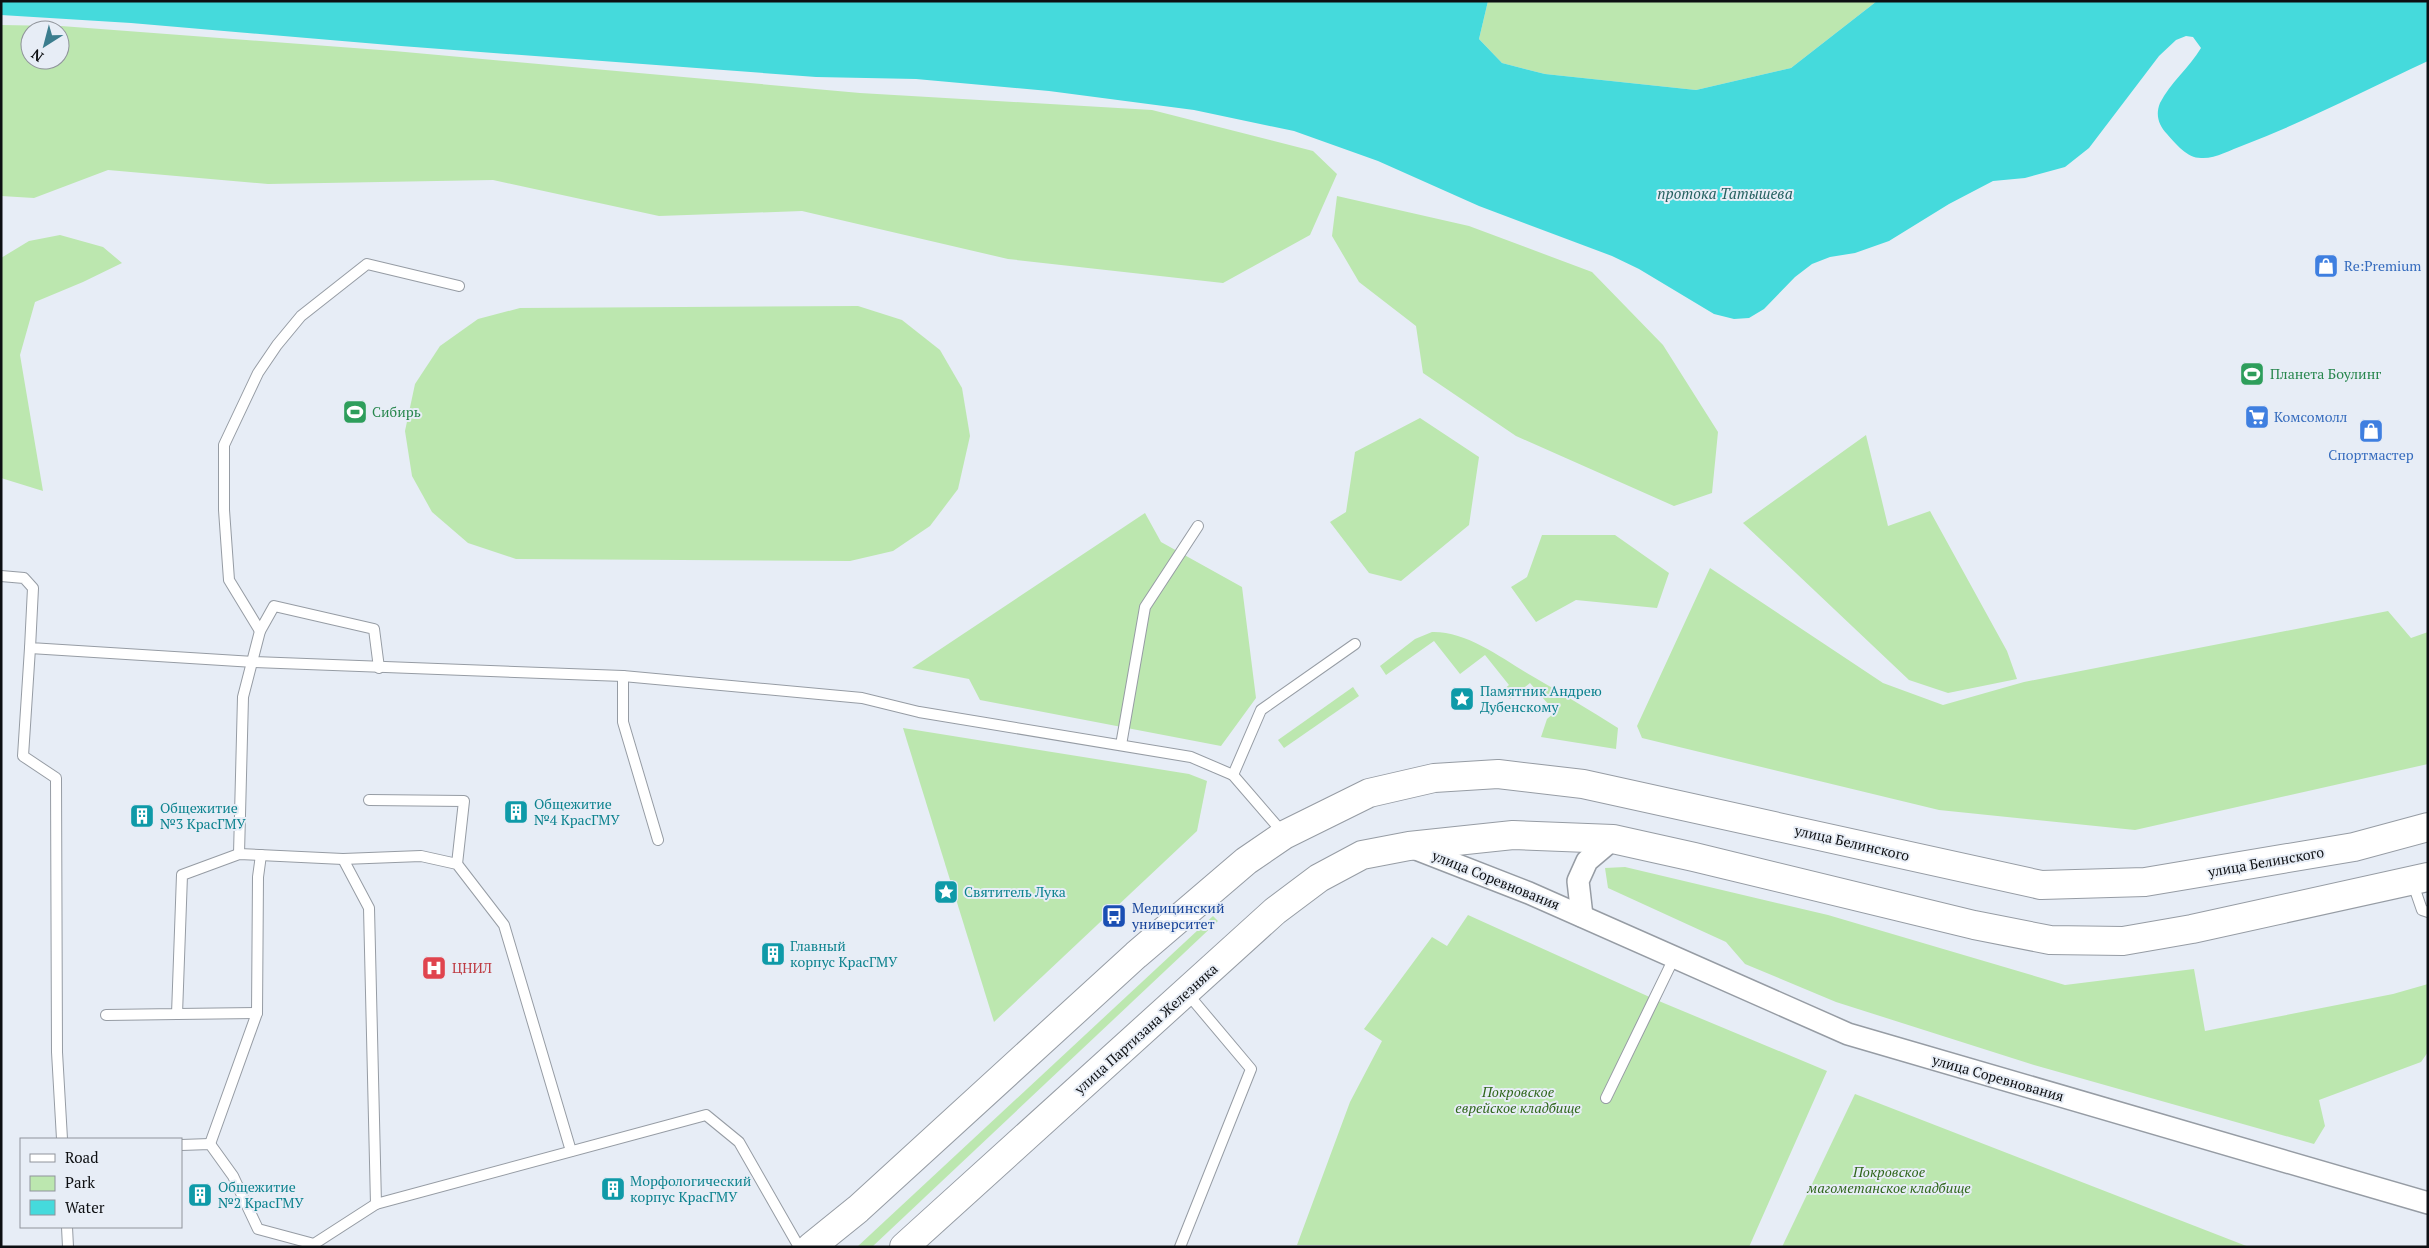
<svg xmlns="http://www.w3.org/2000/svg" width="2429" height="1248" font-family="'PT Serif',serif">
	<style>
		.green { fill: #bce7af; fill-rule: evenodd }
		.water { fill: #45dadc }
		.lines { fill: none; stroke-linecap: round; stroke-linejoin: round }
		.service-casing { stroke: #969ca4; stroke-width: 12 }
		.minor-casing { stroke: #969ca4; stroke-width: 24 }
		.primary-casing { stroke: #969ca4; stroke-width: 30 }
		.service { stroke: #fff; stroke-width: 10 }
		.minor { stroke: #fff; stroke-width: 21 }
		.primary { stroke: #fff; stroke-width: 28 }
		.labels { text-anchor: middle; stroke-width: 4; stroke-linejoin: round; paint-order: stroke }
		.shop-label { font-size: 14px; fill: #366cbe; stroke: #e7edf6; text-anchor: start }
		.leisure-label { font-size: 14px; fill: #27864d; stroke: #e7edf6; text-anchor: start }
		.culture-label { font-size: 14px; fill: #0d838f; stroke: #e7edf6; text-anchor: start }
		.street-label { font-size: 14px; fill: #0d0f12; stroke: #e7edf6 }
		.transit-label { font-size: 14px; fill: #164399; stroke: #e7edf6; text-anchor: start }
		.health-label { font-size: 14px; fill: #be3a42; stroke: #e7edf6; text-anchor: start }
		.park-label { font-size: 14px; font-style: italic; fill: #2f661b; stroke: #e7edf6 }
		.water-label { font-size: 15px; font-style: italic; fill: #256161; stroke: #e7edf6 }
	</style>
	<rect width="100%" height="100%" fill="#e7edf6"/>
	<g class="green">
		<path d="M1488,1H1877L1791,68L1696,90L1545,74L1502,63L1479,39Z"/>
		<path d="M1,25L61,26L394,51L860,93L1152,110L1313,151L1337,174L1310,235L1223,283L1008,259L802,211L659,216L493,180L268,184L108,170L34,198L1,196ZM30,30H60V60H30Z"/>
		<path d="M1337,196L1469,226L1592,272L1663,345L1718,432L1712,493L1674,506L1516,436L1423,373L1416,326L1359,282L1332,236Z"/>
		<path d="M60,235L103,247L122,263L83,282L35,302L20,355L43,491L1,478V258L29,241Z"/>
		<path d="M858,306L902,320L940,350L962,388L970,436L958,489L930,526L893,551L850,561L516,559L468,543L432,512L412,476L405,431L415,384L440,346L478,319L520,308Z"/>
		<path d="M1420,418L1479,457L1469,525L1401,581L1369,573L1330,522L1346,512L1355,452Z"/>
		<path d="M1866,435L1888,526L1930,511L2007,651L2017,679L1948,693L1909,680L1743,523Z"/>
		<path d="M1145,513L1161,542L1242,587L1256,698L1221,746L980,700L969,679L912,668Z"/>
		<path d="M1542,535H1615L1669,573L1657,608L1576,600L1536,622L1511,587L1527,577Z"/>
		<path d="M1710,568L1883,683L1943,705L2024,682L2388,611L2411,638L2428,632V764L2135,830L1939,810L1642,738L1637,726Z"/>
		<path d="M1432,632C1467,631 1503,659 1532,676C1561,693 1590,710 1618,728L1616,749L1541,737L1547,719L1555,712L1530,683L1510,699L1503,690L1509,685L1485,655L1460,674L1434,641L1386,675L1380,666L1415,639Z"/>
		<path d="M1353,687L1359,696L1284,748L1278,740Z"/>
		<path d="M903,728L1189,774L1207,781L1197,831L994,1022Z"/>
		<path d="M1625,867L1828,915L2065,985L2194,969L2205,1031L2393,994L2428,984V1052L2421,1062L2319,1100L2325,1126L2314,1144L2034,1065L1836,1002L1745,964L1726,942L1608,888L1605,868Z"/>
		<path d="M1468,915L1654,999L1827,1071L1749,1247L1297,1245L1350,1102L1382,1041L1364,1029L1432,937L1447,946Z"/>
		<path d="M1213,916L1218,921L872,1247H857Z"/>
		<path d="M1855,1094L2249,1247H1782Z"/>
	</g>
	<path class="water" d="M1,1H1488L1479,39L1502,63L1545,74L1696,90L1791,68L1877,1H2428V61C2367,89 2307,121 2244,145C2230,150 2215,159 2201,158C2187,158 2176,144 2167,134C2159,126 2155,115 2160,103C2170,83 2189,68 2201,48L2193,37L2186,36L2176,40L2159,56L2089,148L2065,167L2025,178L1993,181L1949,204L1889,241L1855,253L1830,257L1812,264L1795,277L1764,309L1749,318L1734,319L1714,314L1639,269L1612,256L1479,206L1378,161L1294,131L1194,110L1049,91L916,79L816,77L401,46L131,23L1,15Z"/>
	<g class="lines">
		<defs>
			<g id="service">
				<path d="M1,576L24,578L33,588L30,648L254,662L623,676L862,698L919,712L1191,757L1233,775L1284,834"/>
				<path d="M260,631L229,580L224,510V445L258,373L277,345L301,316L367,264L459,286"/>
				<path d="M30,648L23,756L56,778L57,1052L62,1139"/>
				<path d="M623,676V722L658,840"/>
				<path d="M1121,745L1145,607L1198,526"/>
				<path d="M1233,775L1261,710L1355,644"/>
				<path d="M369,800L464,801L457,864"/>
				<path d="M239,854L243,697L260,631L274,606L374,629L379,668"/>
				<path d="M2412,881L2422,910L2428,912"/>
				<path d="M177,1014L257,1013"/>
				<path d="M106,1015L177,1014L182,875L239,854L343,859"/>
				<path d="M1606,1098L1674,958"/>
				<path d="M210,1144L257,1013L258,877L261,855"/>
				<path d="M181,1145L210,1144L233,1176L258,1229L314,1244L376,1204L706,1115L739,1142L799,1247"/>
				<path d="M376,1204L369,908L343,859L421,856L457,864L504,925L571,1151"/>
				<path d="M67,1227L68,1247"/>
				<path d="M1180,1247L1251,1069L1187,993"/>
			</g>
			<g id="minor">
				<path d="M1411,847L1529,893L1848,1034L2428,1203"/>
				<path d="M1582,916L1578,881L1587,861L1613,839"/>
			</g>
			<g id="primary">
				<path d="M811,1247L858,1209L1136,955L1246,861L1284,835L1369,793L1434,778L1498,774L1583,784L2041,885L2145,882L2354,847L2428,827"/>
				<path d="M904,1247L1275,911L1319,878L1362,855L1409,846L1513,835L1613,839L1694,857L1974,925L2050,940L2123,941L2192,929L2428,877"/>
			</g>
		</defs>
		<use href="#service" class="service-casing"/>
		<use href="#minor" class="minor-casing"/>
		<use href="#primary" class="primary-casing"/>
		<use href="#service" class="service"/>
		<use href="#minor" class="minor"/>
		<use href="#primary" class="primary"/>
	</g>
	<defs>
		<symbol id="shop-square" viewBox="-11 -11 22 22"><rect x="-9" y="-9" width="18" height="18" rx="4" fill="#3f7fe0" stroke="#e7edf6"/><path d="M-5-2.5h2.3a2.7 3.5 0 0 1 5.4 0H5L5.5 6h-11ZM-1.5-2.5h3a1.5 2.3 0 0 0-3 0Z" fill="#fff"/></symbol>
		<symbol id="stadium-square" viewBox="-11 -11 22 22"><rect x="-9" y="-9" width="18" height="18" rx="4" fill="#2e9e5b" stroke="#e7edf6"/><path d="M0-5a6.5 5 0 1 0 0 10a6.5 5 0 1 0 0-10ZM-3.5-1.8h7v3.6h-7Z" fill="#fff"/></symbol>
		<symbol id="supermarket-square" viewBox="-11 -11 22 22"><rect x="-9" y="-9" width="18" height="18" rx="4" fill="#3f7fe0" stroke="#e7edf6"/><path d="M-6-5.5h2.5l.6 2H6L4.5 2H-2.5L-4.4-4H-6ZM-1.5 3.2a1.3 1.3 0 1 0 .1 0ZM3 3.2a1.3 1.3 0 1 0 .1 0Z" fill="#fff"/></symbol>
		<symbol id="sight-square" viewBox="-11 -11 22 22"><rect x="-9" y="-9" width="18" height="18" rx="4" fill="#0f9aa8" stroke="#e7edf6"/><path d="M0-6L1.8-2.2L6-1.7L2.9 1.2L3.7 5.4L0 3.3L-3.7 5.4L-2.9 1.2L-6-1.7L-1.8-2.2Z" fill="#fff"/></symbol>
		<symbol id="building-square" viewBox="-11 -11 22 22"><rect x="-9" y="-9" width="18" height="18" rx="4" fill="#0f9aa8" stroke="#e7edf6"/><path d="M-4-6H4V6H1V3H-1V6H-4ZM-2.5-4.3h1.7v1.8h-1.7ZM.8-4.3h1.7v1.8H.8ZM-2.5-1h1.7V.8h-1.7ZM.8-1h1.7V.8H.8Z" fill="#fff"/></symbol>
		<symbol id="bus-square" viewBox="-11 -11 22 22"><rect x="-9" y="-9" width="18" height="18" rx="4" fill="#1a4fb4" stroke="#e7edf6"/><path d="M-5-6H5V4H4V6H2V4H-2V6H-4V4H-5ZM-3.5-4V0h7V-4ZM-3.5 1.2v1.5H-2V1.2ZM2 1.2v1.5H3.5V1.2Z" fill="#fff"/></symbol>
		<symbol id="hospital-square" viewBox="-11 -11 22 22"><rect x="-9" y="-9" width="18" height="18" rx="4" fill="#e0444e" stroke="#e7edf6"/><path d="M-5-5h3v3.5h4V-5h3V5h-3V1.5h-4V5h-3Z" fill="#fff"/></symbol>
	</defs>
	<g fill-rule="evenodd">
		<use href="#shop-square" x="2312" y="252" width="28" height="28"/>
		<use href="#stadium-square" x="2238" y="360" width="28" height="28"/>
		<use href="#stadium-square" x="341" y="398" width="28" height="28"/>
		<use href="#supermarket-square" x="2243" y="403" width="28" height="28"/>
		<use href="#shop-square" x="2357" y="417" width="28" height="28"/>
		<use href="#sight-square" x="1448" y="685" width="28" height="28"/>
		<use href="#building-square" x="502" y="798" width="28" height="28"/>
		<use href="#building-square" x="128" y="802" width="28" height="28"/>
		<use href="#sight-square" x="932" y="878" width="28" height="28"/>
		<use href="#bus-square" x="1100" y="902" width="28" height="28"/>
		<use href="#building-square" x="759" y="940" width="28" height="28"/>
		<use href="#hospital-square" x="420" y="954" width="28" height="28"/>
		<use href="#building-square" x="599" y="1175" width="28" height="28"/>
		<use href="#building-square" x="186" y="1181" width="28" height="28"/>
	</g>
	<g class="labels">
		<g class="shop-label">
			<text x="2344" y="271">Re:Premium</text>
			<text x="2274" y="422">Комсомолл</text>
			<text x="2371" y="460" text-anchor="middle">Спортмастер</text>
		</g>
		<g class="leisure-label">
			<text x="2270" y="379">Планета Боулинг</text>
			<text x="372" y="417">Сибирь</text>
		</g>
		<g class="culture-label">
			<text x="1480" y="696">Памятник Андрею<tspan x="1480" dy="16">Дубенскому</tspan></text>
			<text x="534" y="809">Общежитие<tspan x="534" dy="16">№4 КрасГМУ</tspan></text>
			<text x="160" y="813">Общежитие<tspan x="160" dy="16">№3 КрасГМУ</tspan></text>
			<text x="964" y="897">Святитель Лука</text>
			<text x="790" y="951">Главный<tspan x="790" dy="16">корпус КрасГМУ</tspan></text>
			<text x="630" y="1186">Морфологический<tspan x="630" dy="16">корпус КрасГМУ</tspan></text>
			<text x="218" y="1192">Общежитие<tspan x="218" dy="16">№2 КрасГМУ</tspan></text>
		</g>
		<g class="street-label">
			<text transform="translate(1852 843) rotate(13)" y="5">улица Белинского</text>
			<text transform="translate(2266 862) rotate(-10)" y="5">улица Белинского</text>
			<text transform="translate(1496 880) rotate(22)" y="5">улица Соревнования</text>
			<text transform="translate(1146 1029) rotate(-42)" y="5">улица Партизана Железняка</text>
			<text transform="translate(1998 1078) rotate(16)" y="5">улица Соревнования</text>
		</g>
		<g class="transit-label">
			<text x="1132" y="913">Медицинский<tspan x="1132" dy="16">университет</tspan></text>
		</g>
		<g class="health-label">
			<text x="452" y="973">ЦНИЛ</text>
		</g>
		<g class="park-label">
			<text x="1518" y="1097">Покровское<tspan x="1518" dy="16">еврейское кладбище</tspan></text>
			<text x="1889" y="1177">Покровское<tspan x="1889" dy="16">магометанское кладбище</tspan></text>
		</g>
		<g class="water-label">
			<text x="1725" y="199">протока Татышева</text>
		</g>
	</g>
	<rect width="2429" height="1248" fill="none" stroke="#0d0f12" stroke-width="5"/>
	<rect x="20" y="1138" width="162" height="90" fill="#e7edf6" stroke="#90949b"/>
	<rect x="30" y="1154" width="25" height="8" fill="#ffffff" stroke="#90949b"/>
	<text x="65" y="1163" font-size="15" fill="#0d0f12">Road</text>
	<rect x="30" y="1176" width="25" height="15" fill="#bce7af" stroke="#90949b"/>
	<text x="65" y="1188" font-size="15" fill="#0d0f12">Park</text>
	<rect x="30" y="1200" width="25" height="15" fill="#45dadc" stroke="#90949b"/>
	<text x="65" y="1213" font-size="15" fill="#0d0f12">Water</text>
	<g transform="translate(45 45) rotate(216)"><circle r="24" fill="#e7edf6" stroke="#90949b"/>
	<path d="M0-4L9 19L0 12L-9 19Z" fill="#3b7d8e"/>
	<text y="-8" font-size="14" font-weight="bold" text-anchor="middle" fill="#0d0f12">N</text>
	</g>
</svg>
